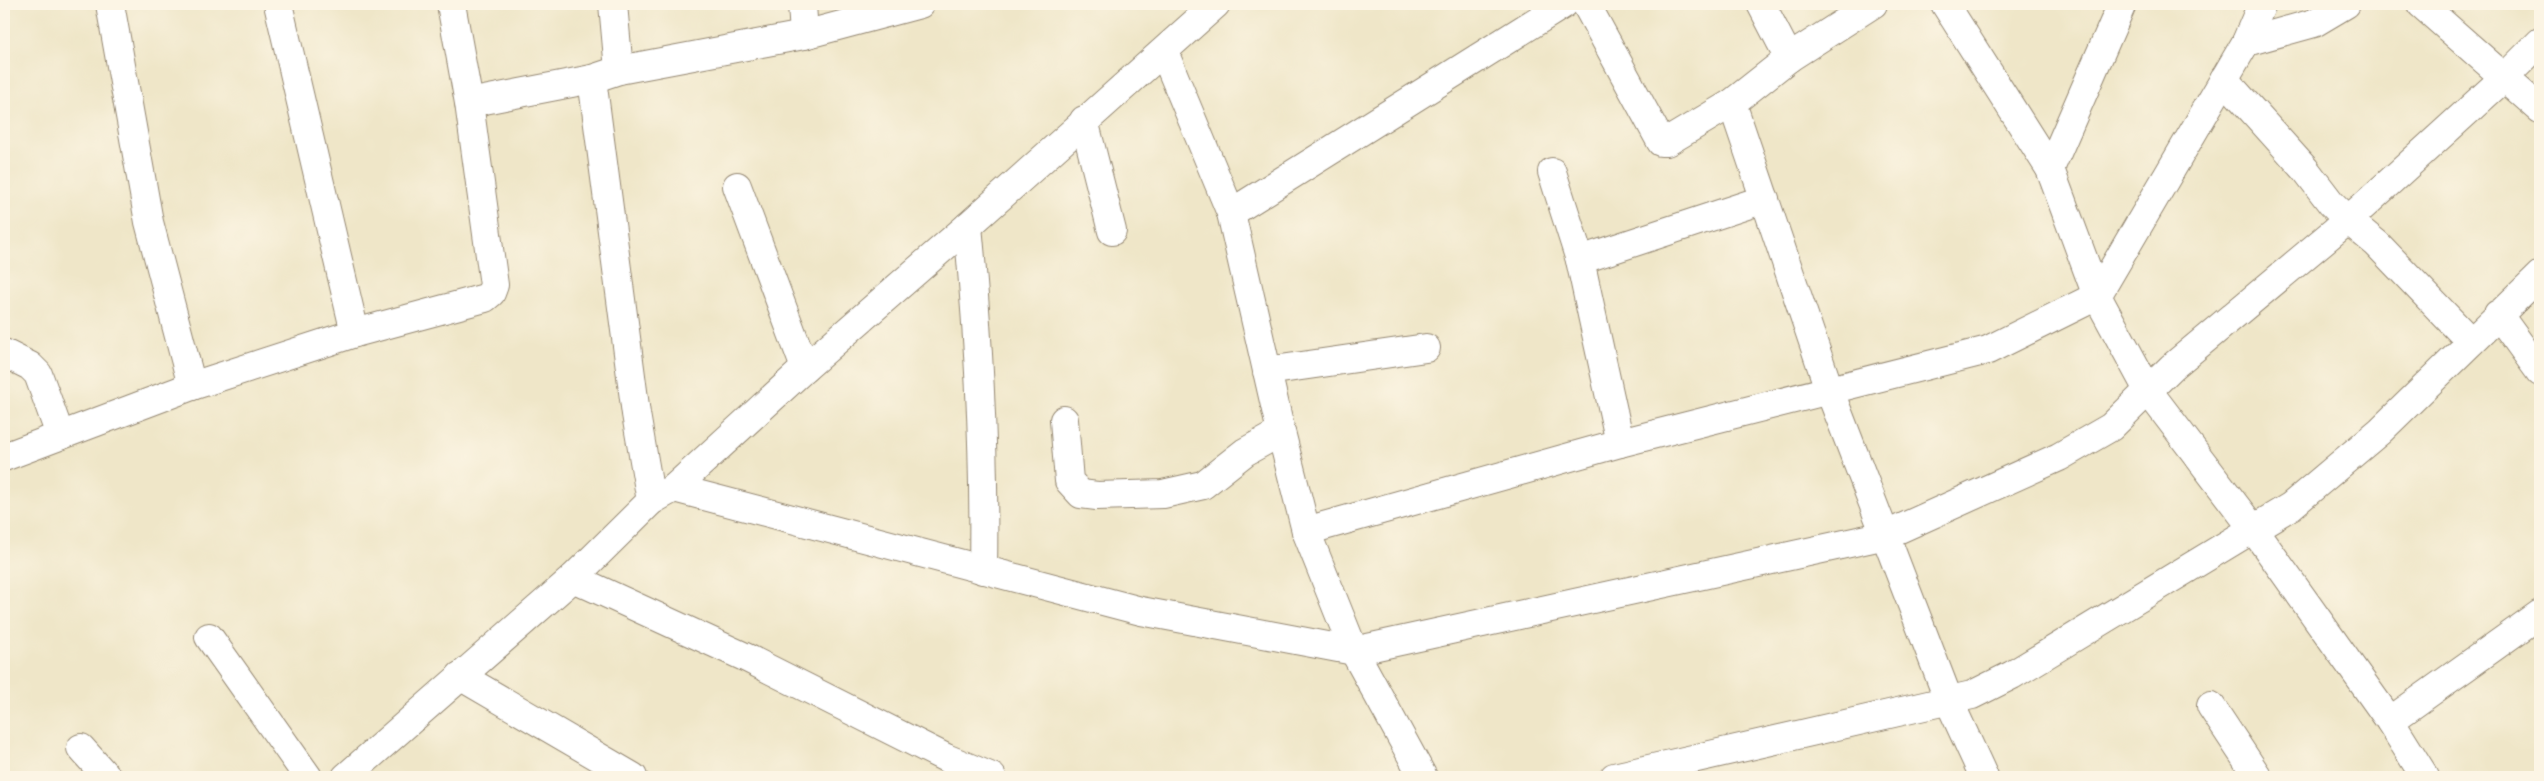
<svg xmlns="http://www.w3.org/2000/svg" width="2544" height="781" font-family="'Indie Flower',sans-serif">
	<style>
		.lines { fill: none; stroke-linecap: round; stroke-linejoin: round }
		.minor-casing { stroke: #958873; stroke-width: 30 }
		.minor { stroke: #fff; stroke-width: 28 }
	</style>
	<rect width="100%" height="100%" fill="#fcf5e5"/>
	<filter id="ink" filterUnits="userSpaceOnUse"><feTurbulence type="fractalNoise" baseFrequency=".02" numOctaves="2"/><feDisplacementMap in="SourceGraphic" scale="10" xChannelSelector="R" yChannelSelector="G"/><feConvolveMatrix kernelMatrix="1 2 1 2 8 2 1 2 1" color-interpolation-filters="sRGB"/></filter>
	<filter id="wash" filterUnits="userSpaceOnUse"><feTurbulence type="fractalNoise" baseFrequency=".0096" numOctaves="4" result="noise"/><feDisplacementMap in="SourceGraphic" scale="20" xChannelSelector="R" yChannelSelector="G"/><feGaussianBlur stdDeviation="1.12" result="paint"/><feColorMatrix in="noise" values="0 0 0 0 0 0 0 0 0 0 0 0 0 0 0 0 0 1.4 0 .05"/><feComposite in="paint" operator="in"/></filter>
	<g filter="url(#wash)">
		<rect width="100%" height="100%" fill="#efe6c8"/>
	</g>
	<g filter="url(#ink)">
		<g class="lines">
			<defs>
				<g id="minor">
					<path d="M110,4L149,222L192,386"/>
					<path d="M278,4L355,333"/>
					<path d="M613,4L619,70"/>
					<path d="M802,4L804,35"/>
					<path d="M1586,4L1661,142H1667L1732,103"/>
					<path d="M1761,4L1789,58"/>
					<path d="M1873,4L1789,58L1732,103L1829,389L1949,701L1984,777"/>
					<path d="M1945,4L2050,169L2097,296L2149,392L2254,530L2390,721L2425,777"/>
					<path d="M2421,4L2540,109"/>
					<path d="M2246,42L2314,23L2346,4"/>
					<path d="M1164,52L1231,213L1281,432L1306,531L1354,651L1423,777"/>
					<path d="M592,79L636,414L651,501"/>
					<path d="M2224,79L2305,169L2331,203L2348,220L2377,244L2471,342"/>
					<path d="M469,103L592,79L619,70L804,35L920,4"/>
					<path d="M1084,120L1112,231"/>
					<path d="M2050,169L2122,4"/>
					<path d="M1552,172L1580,260L1620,443"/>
					<path d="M737,186L805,368"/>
					<path d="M1231,213L1564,4"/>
					<path d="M968,226C979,341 985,454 983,570"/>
					<path d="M1580,260L1765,199"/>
					<path d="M2498,314L2540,372"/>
					<path d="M4,353L30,366L38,374L60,435"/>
					<path d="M1267,371L1426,348"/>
					<path d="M1064,420L1069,481L1081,494L1097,496L1163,494L1203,485L1245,452L1281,432"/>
					<path d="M4,457L192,386L355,333L485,298L491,293L494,285L469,103L451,4"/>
					<path d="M674,488L1141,611L1354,651L1886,535L2059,457L2111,427L2172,367L2348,220L2505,77L2540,42"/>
					<path d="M1306,531L1620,443L1988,350L2097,296L2246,42L2262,4"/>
					<path d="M573,578L747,658L946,758L992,777"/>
					<path d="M209,637L308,777"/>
					<path d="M460,676L633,777"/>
					<path d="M2211,706L2258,777"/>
					<path d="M2390,721L2540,614"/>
					<path d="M81,748L107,777"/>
					<path d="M346,777L573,578L651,501L674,488L805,368L968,226L1216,4"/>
					<path d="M1614,777L1972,695L2012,675L2291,506L2380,431L2540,275"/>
				</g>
			</defs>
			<use href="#minor" class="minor-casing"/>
			<use href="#minor" class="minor"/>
		</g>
	</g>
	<rect width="2544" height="781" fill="none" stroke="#fcf5e5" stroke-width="20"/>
</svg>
